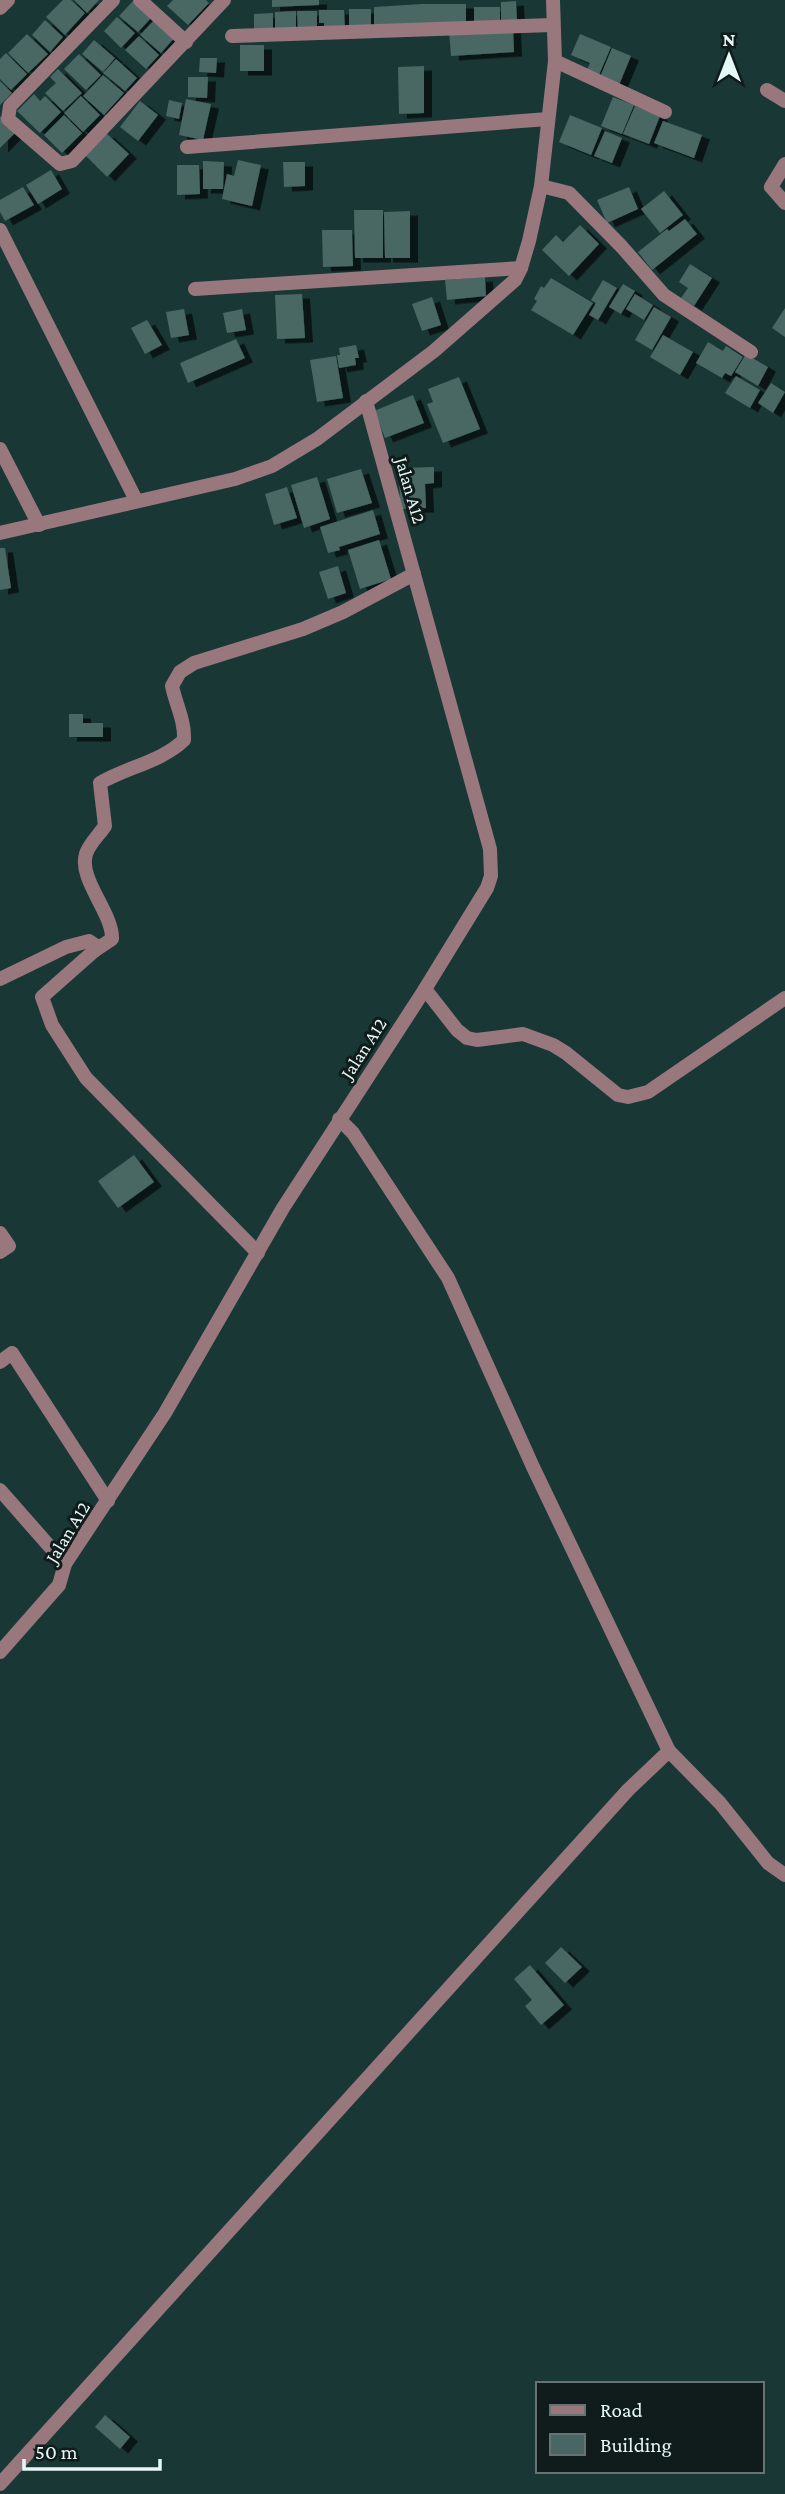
<svg xmlns="http://www.w3.org/2000/svg" width="785" height="2494" font-family="'Crimson Pro',serif">
	<style>
		.building { fill: #486764; filter: url(#shadow) }
		.lines { fill: none; stroke-linecap: round; stroke-linejoin: round }
		.minor { stroke: #98777d; stroke-width: 14 }
		.labels { text-anchor: middle; stroke-width: 6; stroke-linejoin: round; paint-order: stroke }
		.street-label { font-size: 19px; fill: #e6f8f6; stroke: #0f1c1b }
	</style>
	<defs>
		<filter id="shadow"><feDropShadow dx="8" dy="4.5" stdDeviation="0" flood-color="#0009"/></filter>
	</defs>
	<rect width="100%" height="100%" fill="#193835"/>
	<g class="building">
		<path d="M63,0H71L85,13L65,35L46,17Z"/>
		<path d="M74,0H99L87,13Z"/>
		<path d="M173,0H206L209,3L188,25L167,6Z"/>
		<path d="M272,0H319V5L272,7Z"/>
		<path d="M133,1L152,17L138,32L119,16Z"/>
		<path d="M516,1L517,20L501,21V2Z"/>
		<path d="M422,4H466V24L374,27V7Z"/>
		<path d="M474,7H500V24L474,25Z"/>
		<path d="M349,9H371V28L349,29Z"/>
		<path d="M319,10H344L345,30H324V23H319Z"/>
		<path d="M296,11V32H275V12Z"/>
		<path d="M297,11H317V30L298,31Z"/>
		<path d="M273,13V33H254V14Z"/>
		<path d="M117,17L135,33L121,48L104,31Z"/>
		<path d="M156,18L176,36L161,53L140,35Z"/>
		<path d="M45,20L63,37L50,52L32,35Z"/>
		<path d="M513,28L514,52L451,56L449,31Z"/>
		<path d="M27,34L48,54L28,73L8,53Z"/>
		<path d="M580,34L611,47L599,75L587,70L590,63L571,55Z"/>
		<path d="M139,36L159,55L146,69L125,50Z"/>
		<path d="M94,40L115,58L103,72L82,54Z"/>
		<rect x="240" y="45" width="24" height="26"/>
		<path d="M612,48L631,56L619,85L600,77Z"/>
		<path d="M6,53L27,74L11,90L0,79V59Z"/>
		<path d="M79,54L101,75L86,90L64,69Z"/>
		<path d="M200,58H217L216,73L199,72Z"/>
		<path d="M116,59L137,78L125,91L103,73Z"/>
		<path d="M424,66V113L399,114L398,67Z"/>
		<path d="M58,69L82,93L63,111L45,93L56,83L50,77Z"/>
		<path d="M103,75L124,93L104,115L83,96Z"/>
		<path d="M188,77H208L207,98L188,97Z"/>
		<path d="M0,81L12,93L0,105Z"/>
		<path d="M34,94L40,101L45,96L61,112L40,133L17,111Z"/>
		<path d="M81,96L100,115L83,132L64,113Z"/>
		<path d="M613,97L634,105L622,134L601,126Z"/>
		<path d="M186,99L211,104L203,140L179,135Z"/>
		<path d="M169,100L182,103L179,119L166,116Z"/>
		<path d="M140,101L158,115L138,141L120,127Z"/>
		<path d="M635,106L660,116L649,144L623,134Z"/>
		<path d="M64,115L82,133L62,153L44,135Z"/>
		<path d="M570,115L602,128L591,155L559,142Z"/>
		<path d="M0,116L16,132L0,148Z"/>
		<path d="M663,121L702,135L694,158L654,143Z"/>
		<path d="M605,131L622,138L612,163L594,156Z"/>
		<path d="M106,133L129,154L107,177L85,155Z"/>
		<path d="M238,160L261,165L252,206L222,199L227,174L234,176Z"/>
		<path d="M203,161L224,162L223,189H203Z"/>
		<path d="M283,162H305V186L284,187Z"/>
		<path d="M177,165H199L200,194L177,195Z"/>
		<path d="M51,170L62,189L38,204L26,185Z"/>
		<path d="M23,187L34,205L5,221L0,212V200Z"/>
		<path d="M629,187L638,209L607,223L597,200Z"/>
		<path d="M664,191L683,215L660,233L641,209Z"/>
		<path d="M354,210H383V258H355Z"/>
		<path d="M410,211V258H385L384,212Z"/>
		<path d="M685,219L697,234L652,270L638,252L667,229L669,231Z"/>
		<path d="M580,225L599,244L569,276L542,250L556,235L563,242Z"/>
		<path d="M322,230H352L353,266L323,267Z"/>
		<path d="M690,264L712,278L694,306L681,298L688,288L679,282Z"/>
		<path d="M485,277L486,296L447,300L445,280Z"/>
		<path d="M551,278L593,303L573,335L531,310L537,301L534,299L541,286L544,288Z"/>
		<path d="M603,280L617,288L598,320L589,315L596,303L591,300Z"/>
		<path d="M623,284L635,291L621,314L609,307Z"/>
		<path d="M302,294L305,338L277,339L275,295Z"/>
		<path d="M635,294L653,305L644,320L626,309Z"/>
		<path d="M432,297L441,325L422,331L412,304Z"/>
		<path d="M654,307L671,317L652,350L635,340Z"/>
		<path d="M785,308V337L772,328Z"/>
		<path d="M184,309L189,335L171,338L166,312Z"/>
		<path d="M242,309L246,330L227,333L223,313Z"/>
		<path d="M147,320L162,345L145,354L131,328Z"/>
		<path d="M663,335L693,352L680,375L650,357Z"/>
		<path d="M236,339L245,358L188,383L180,363Z"/>
		<path d="M708,342L723,351L726,346L743,357L731,376L725,373L722,378L696,363Z"/>
		<path d="M356,345L359,358H355L356,365L339,368L337,355H340L339,348Z"/>
		<path d="M746,354L768,367L758,386L735,372Z"/>
		<path d="M336,356L343,398L317,402L310,360Z"/>
		<path d="M736,376L760,390L750,408L725,393Z"/>
		<path d="M459,377L480,429L443,443L427,404L433,402L428,389Z"/>
		<path d="M771,383L785,392L773,413L758,403Z"/>
		<path d="M413,395L424,423L385,438L374,411Z"/>
		<path d="M434,467V483L425,484L426,508L400,509L399,468Z"/>
		<path d="M361,469L372,503L337,513L327,479Z"/>
		<path d="M317,477L330,519L304,528L291,485Z"/>
		<path d="M287,487L297,518L274,525L265,494Z"/>
		<path d="M373,510L380,534L339,547L340,550L328,553L320,527Z"/>
		<path d="M379,540L391,579L360,589L348,550Z"/>
		<path d="M0,548H5L11,588L0,590Z"/>
		<path d="M338,566L346,593L328,599L319,572Z"/>
		<path d="M69,714H83V723H103V737H69Z"/>
		<path d="M134,1155L154,1182L118,1208L98,1181Z"/>
		<path d="M561,1947L582,1967L565,1983L545,1963Z"/>
		<path d="M530,1965L564,2005L541,2025L525,2006L532,2000L514,1979Z"/>
		<path d="M105,2415L130,2437L120,2449L95,2427Z"/>
	</g>
	<g class="lines">
		<g class="minor">
			<path d="M113,0L10,106L8,119L60,164L72,161L224,0"/>
			<path d="M140,0L186,42"/>
			<path d="M0,8L8,0"/>
			<path d="M232,36L553,25"/>
			<path d="M555,61L665,112"/>
			<path d="M767,90L785,101"/>
			<path d="M187,147L548,119"/>
			<path d="M785,164L771,187L785,203"/>
			<path d="M541,186L569,193L622,247L664,295L751,352"/>
			<path d="M0,230L136,500"/>
			<path d="M195,289L521,268"/>
			<path d="M0,449L39,525"/>
			<path d="M0,533L235,479L272,466L317,439L434,351L515,280L521,268L529,241L541,186L555,61L553,0"/>
			<path d="M0,979L66,947L89,941L95,945L94,951"/>
			<path d="M425,989L457,1030L467,1038L477,1040L523,1034L553,1045L566,1053L618,1095L628,1097L648,1092L785,998"/>
			<path d="M339,1119L353,1133L448,1278L533,1467L669,1751"/>
			<path d="M0,1233L9,1246L0,1252"/>
			<path d="M258,1253L86,1078L52,1025L42,997L94,951L112,939C113,913 78,879 86,854C89,844 99,835 105,826L100,783C127,767 161,762 184,740C185,721 176,705 172,686L180,672L194,663L303,629L343,612L414,574"/>
			<path d="M0,1362L12,1353L108,1501"/>
			<path d="M0,1490L65,1564"/>
			<path d="M0,1652L59,1585L65,1564L165,1413L283,1208L425,989L487,888L491,876L490,849L366,401"/>
			<path d="M0,2484L628,1790L669,1751L720,1803L768,1863L785,1875"/>
		</g>
	</g>
	<g class="labels">
		<g class="street-label">
			<text transform="translate(411 490) rotate(74)" y="7">Jalan A12</text>
			<text transform="translate(363 1048) rotate(-57)" y="7">Jalan A12</text>
			<text transform="translate(67 1532) rotate(-59)" y="7">Jalan A12</text>
		</g>
	</g>
	<rect x="536" y="2382" width="228" height="91" fill="#0f1c1b" stroke="#657473" stroke-width="2"/>
	<rect x="550" y="2405" width="35" height="10" fill="#98777d" stroke="#657473" stroke-width="2"/>
	<text x="600" y="2417" font-size="21" fill="#e6f8f6">Road</text>
	<rect x="550" y="2434" width="35" height="21" fill="#486764" stroke="#657473" stroke-width="2"/>
	<text x="600" y="2452" font-size="21" fill="#e6f8f6">Building</text>
	<g transform="translate(729 56)" stroke="#0f1c1b" stroke-width="5" paint-order="stroke">
	<path d="M0-5L12 26L0 18L-12 26Z" fill="#e6f8f6"/>
	<text y="-10" font-size="19" font-weight="bold" text-anchor="middle" fill="#e6f8f6">N</text>
	</g>
	<path d="M24 2459v10h136v-10" fill="none" stroke="#e6f8f6" stroke-width="3.5"/>
	<text x="35" y="2459" font-size="21" fill="#e6f8f6" stroke="#0f1c1b" stroke-width="5" paint-order="stroke">50 m</text>
</svg>
